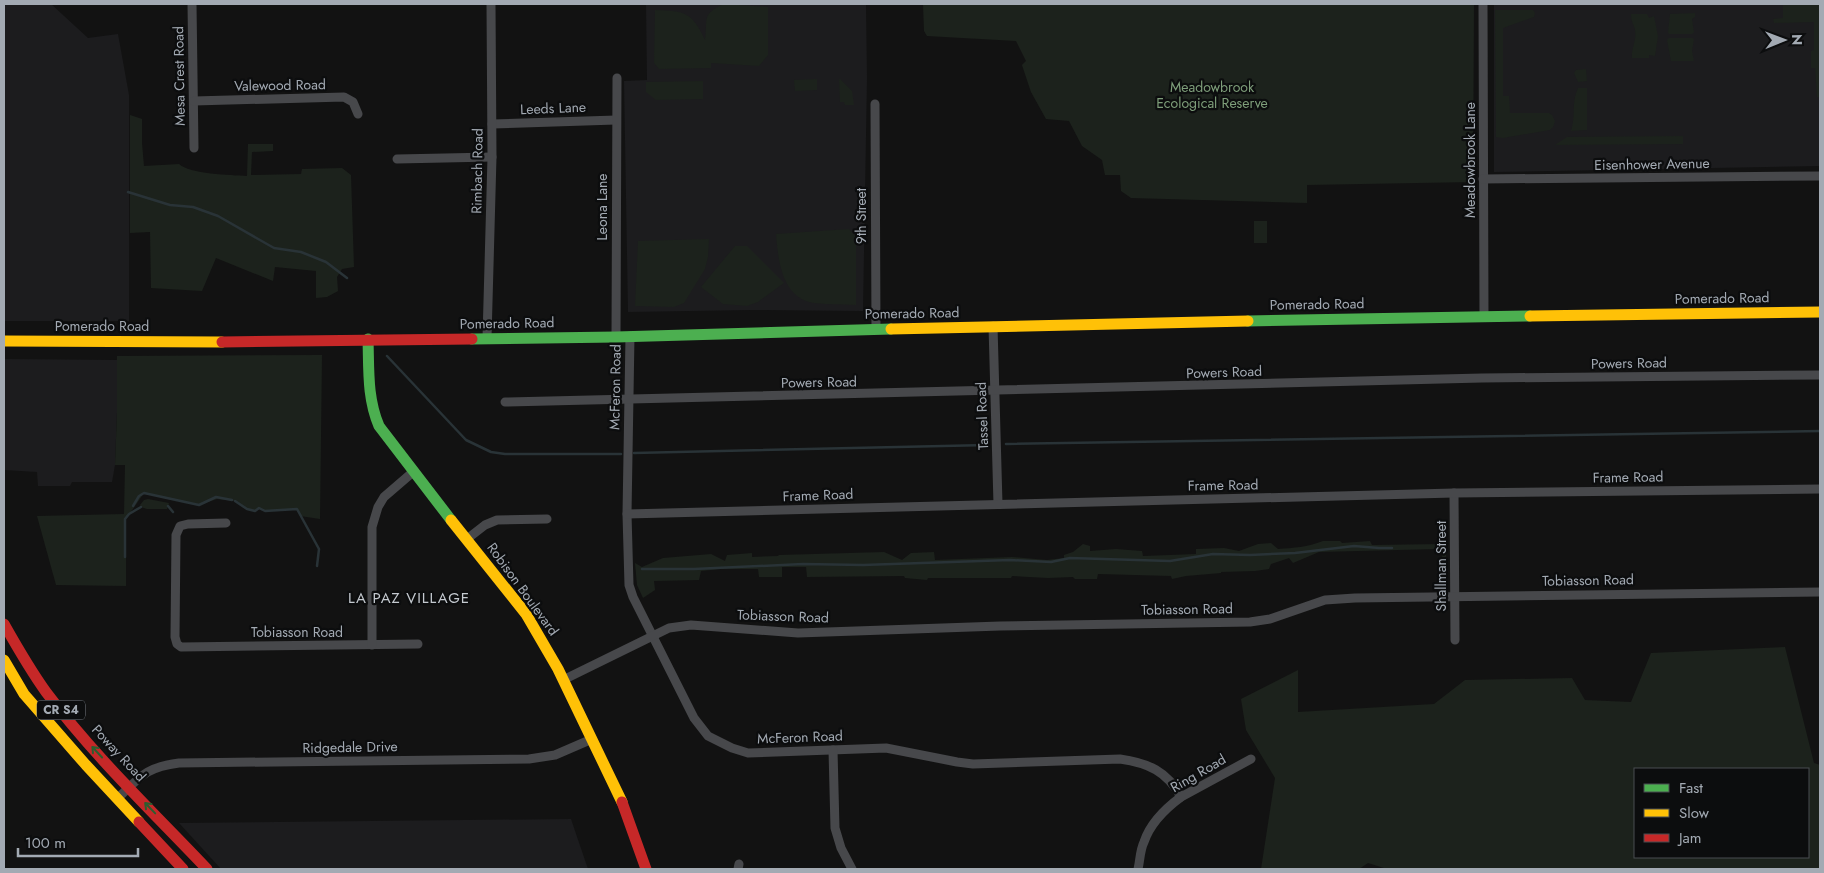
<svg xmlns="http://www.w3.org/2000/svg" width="1824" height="873" font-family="Jost,sans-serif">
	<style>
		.built { fill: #1c1c1e }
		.green { fill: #1c221c; fill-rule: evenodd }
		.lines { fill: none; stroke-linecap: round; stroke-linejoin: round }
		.stream { stroke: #293337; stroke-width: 2.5 }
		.street { stroke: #47484b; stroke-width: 9 }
		.fast { stroke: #4caf50; stroke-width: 11 }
		.slow { stroke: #ffc107; stroke-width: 11 }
		.jam { stroke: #c62828; stroke-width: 11 }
		.oneway { stroke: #2c5e2f }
		.labels { text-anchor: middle; stroke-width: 4.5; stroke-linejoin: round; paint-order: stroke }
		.shield { fill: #0c0d0e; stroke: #767b82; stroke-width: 1 }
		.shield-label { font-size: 12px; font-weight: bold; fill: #a3aab3 }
		.street-label { font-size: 14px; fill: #a3aab3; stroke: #0c0d0e }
		.park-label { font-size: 14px; fill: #7e9e7a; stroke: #0c0d0e }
		.neighbourhood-label { font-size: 15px; letter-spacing: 1px; fill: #c4c9cf; stroke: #0c0d0e }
	</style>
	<rect width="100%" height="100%" fill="#121212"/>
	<g class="built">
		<path d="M4,4H51L88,38L118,34L129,95V321H4Z"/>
		<path d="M646,4H866L867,78L863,311L751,310L628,312L624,81L647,80Z"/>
		<path d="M1494,4H1820V166L1494,172Z"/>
		<path d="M4,359L117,360V413L115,465L112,482H72L70,486H38L37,472L4,470Z"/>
		<path d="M571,819L588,869H221L179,823Z"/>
	</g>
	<g class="green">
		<path d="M724,4L768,7V55L759,66L711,63V68L659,69L654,63L655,10C685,11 692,12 705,40C708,19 701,14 724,4Z"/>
		<path d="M923,4H1474L1473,182L1307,185V203L1131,198L1121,191L1120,175H1105L1102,160L1082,146L1069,121L1046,119L1031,92L1022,65L1026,61L1016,41L927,36L924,31Z"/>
		<path d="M1783,4H1820V97H1817L1815,68H1811V51L1814,50V22L1774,23L1773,19L1783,18Z"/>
		<path d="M1495,10H1533L1535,13L1534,17L1503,28V96H1509L1510,113H1549L1552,115L1555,121L1553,127L1550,130L1503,138L1496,137Z"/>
		<path d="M1695,13V17L1692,19L1694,32L1692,34H1669L1668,32L1670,14Z"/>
		<path d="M1631,14H1647L1649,18L1654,16L1658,36L1655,56L1649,55V58H1632C1631,48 1637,40 1635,30C1634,23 1631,24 1631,14Z"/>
		<path d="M1669,38H1692L1694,39L1692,51L1694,61H1671L1667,40Z"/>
		<path d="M1586,69L1587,81L1578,82L1574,73L1576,70Z"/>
		<path d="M817,79V90L795,91L794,80Z"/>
		<path d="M839,79H840L852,91L854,105H845L844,102H840Z"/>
		<path d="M703,81V99L656,100L646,92V82Z"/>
		<path d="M1578,88H1587V130L1571,131C1576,115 1571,103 1578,88Z"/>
		<path d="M130,115L142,119V143L144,166L179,164C189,174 231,175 247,176L248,144H273V151L252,152L251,175L301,174L302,169L342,168L351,175L354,267L342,269L337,277L338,291L327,297L316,298V271L275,267L273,281L216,258L202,291L151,288L150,232L130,233Z"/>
		<path d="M1683,136V144L1555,145L1567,137Z"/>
		<rect x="1254" y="221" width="13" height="22"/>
		<path d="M849,229L856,237V305C842,304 822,305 809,302C781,294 778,258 776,234Z"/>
		<path d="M709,239L708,257L705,269L684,303L674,307L635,306L638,241Z"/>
		<path d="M735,246H747L784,283L758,302L747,306L723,304L701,287Z"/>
		<path d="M322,355L320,519L300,516L296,509L265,511L260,508L255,511L247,509L235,501L217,499L199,505L144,493L126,519V586L56,585L37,516L124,514L125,465H115L117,413V356Z"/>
		<path d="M148,499L169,503L167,509H147L141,507L140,505L144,500Z"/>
		<path d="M1323,541H1340L1342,543L1370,541L1372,545L1444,544L1446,543V559L1443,571L1442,554L1438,549L1319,552L1293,563L1289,558L1271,564L1269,569L1255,571L1221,572V573L1186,576L1172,579L1171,576L1098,574L1097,579H1075L1073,577L1048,578L1012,576L1011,578H928L927,580L905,578L904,576L807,577L806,567H782V577H759L758,569H721L701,571L699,580L654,581L655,590L643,598L637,585L635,563L642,567L663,558L711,554L725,561L727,555L752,553V557L778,556L779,555L884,552L902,560L911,553L934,552L935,560L1012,557L1047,560L1064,558V555L1073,552L1083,544L1090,546V551L1116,549L1142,551L1143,556L1196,554V549L1224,548L1239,551L1258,544L1271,543L1278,549C1294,548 1307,547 1323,541Z"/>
		<path d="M1785,647L1814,763L1820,765V869H1387L1368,863L1359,869H1261L1275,778L1246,730L1241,699L1298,670V712L1434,704L1465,680L1572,678L1585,700L1631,702L1651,653ZM1635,769H1808V857H1635Z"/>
	</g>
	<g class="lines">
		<g class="stream">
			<path d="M128,192L170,205L193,207L218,216L274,248L301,252L326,262L347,278"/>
			<path d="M387,356L466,440L491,452L505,454H621"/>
			<path d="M1006,444L1820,431"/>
			<path d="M634,453L988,445"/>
			<path d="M235,501L247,509L255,511L259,508L265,511L297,509L319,549L317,566"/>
			<path d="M133,506L139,496L144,493L199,505L216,497L232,500"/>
			<path d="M168,506L173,512"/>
			<path d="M125,557V519L129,514L141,507"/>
			<path d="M642,569H694L803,564L863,565L1010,560L1051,562L1070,558L1170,561L1213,554L1250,555L1295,553L1354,546L1379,548H1392"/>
		</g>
		<g class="street">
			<path d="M192,4L194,148"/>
			<path d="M1483,4L1484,316"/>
			<path d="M194,101L344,97L353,102L358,114"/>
			<path d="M875,104L876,329"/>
			<path d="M492,124L616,120"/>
			<path d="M397,159L492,157"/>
			<path d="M1483,179L1820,176"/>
			<path d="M993,326L998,504"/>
			<path d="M630,336L627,514L629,585L633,597L694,718L708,736L732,748L748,753L886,748L957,762L973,764L1120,759C1148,763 1167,771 1181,797"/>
			<path d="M616,337L617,78"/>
			<path d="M487,338L492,157L491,4"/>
			<path d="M505,402L1482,378L1820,375"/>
			<path d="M1454,493L1455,640"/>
			<path d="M627,514L1454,493L1820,489"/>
			<path d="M226,523L188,524L180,526L176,535L175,637L177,644L181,647L418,644"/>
			<path d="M467,539L485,525L497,520L547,519"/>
			<path d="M372,645V527L378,507L384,497L413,472"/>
			<path d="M563,680L669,628L691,625L798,633L1000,626L1250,622L1270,619L1325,600L1355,598L1820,592"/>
			<path d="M833,750L835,828L841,848L852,869"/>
			<path d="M117,799C140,777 146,767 179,763L529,759L555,755L592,739"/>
			<path d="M738,869L739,864"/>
			<path d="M1138,869C1140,861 1140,850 1144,842C1150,824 1166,808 1181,797L1251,759"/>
		</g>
		<g class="fast">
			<path d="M1248,321L1530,316"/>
			<path d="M368,339C369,369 367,398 379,426L451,520"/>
			<path d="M472,339L616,337L891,329"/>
		</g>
		<g class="slow">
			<path d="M1530,316L1820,312"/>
			<path d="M891,329L1248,321"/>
			<path d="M4,341L222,342"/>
			<path d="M451,520L526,614L558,669L622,802"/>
			<path d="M4,660L24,694L86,765L139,822"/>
		</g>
		<g class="jam">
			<path d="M222,342L472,339"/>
			<path d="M4,624C17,647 30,670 46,692C94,756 152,811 207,869"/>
			<path d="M622,802L646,869"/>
			<path d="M139,822L183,869"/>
		</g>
	</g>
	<defs><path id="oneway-shaft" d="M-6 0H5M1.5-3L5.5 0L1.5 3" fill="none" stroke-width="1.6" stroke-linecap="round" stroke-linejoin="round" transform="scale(1.25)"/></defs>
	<g class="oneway">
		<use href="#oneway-shaft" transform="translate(97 752) rotate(-133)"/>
		<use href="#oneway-shaft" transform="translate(150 808) rotate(-134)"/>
	</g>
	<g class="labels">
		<rect class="shield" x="37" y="700.5" width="48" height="19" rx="4"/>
		<g class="shield-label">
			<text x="61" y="714">CR S4</text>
		</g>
		<g class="street-label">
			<text transform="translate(179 76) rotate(-91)" y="5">Mesa Crest Road</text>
			<text transform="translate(280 85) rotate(-1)" y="5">Valewood Road</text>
			<text transform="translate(553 108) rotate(-2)" y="5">Leeds Lane</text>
			<text transform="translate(1470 160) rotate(-90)" y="5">Meadowbrook Lane</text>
			<text transform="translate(1652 164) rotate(-1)" y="5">Eisenhower Avenue</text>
			<text transform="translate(477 171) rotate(-89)" y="5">Rimbach Road</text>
			<text transform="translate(602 207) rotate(-90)" y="5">Leona Lane</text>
			<text transform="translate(861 216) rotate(-90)" y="5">9th Street</text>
			<text transform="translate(1722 298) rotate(-1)" y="5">Pomerado Road</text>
			<text transform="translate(1317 304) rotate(-1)" y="5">Pomerado Road</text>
			<text transform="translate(912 313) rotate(-1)" y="5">Pomerado Road</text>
			<text transform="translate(507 323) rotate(-1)" y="5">Pomerado Road</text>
			<text x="102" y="331">Pomerado Road</text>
			<text transform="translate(1629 363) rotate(-1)" y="5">Powers Road</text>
			<text transform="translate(1224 372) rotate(-2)" y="5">Powers Road</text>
			<text transform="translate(819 382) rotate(-1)" y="5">Powers Road</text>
			<text transform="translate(615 387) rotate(-89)" y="5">McFeron Road</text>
			<text transform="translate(982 416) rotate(-92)" y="5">Tassel Road</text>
			<text transform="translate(1628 477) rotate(-1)" y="5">Frame Road</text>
			<text transform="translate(1223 485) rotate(-1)" y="5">Frame Road</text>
			<text transform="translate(818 495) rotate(-2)" y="5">Frame Road</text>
			<text transform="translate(1441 566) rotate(-90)" y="5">Shallman Street</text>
			<text transform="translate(1588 580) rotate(-1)" y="5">Tobiasson Road</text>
			<text transform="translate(523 589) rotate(54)" y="5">Robison Boulevard</text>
			<text transform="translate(1187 609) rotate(-1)" y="5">Tobiasson Road</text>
			<text transform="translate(783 616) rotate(2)" y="5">Tobiasson Road</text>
			<text x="297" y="637">Tobiasson Road</text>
			<text transform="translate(800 737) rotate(-2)" y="5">McFeron Road</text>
			<text transform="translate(350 747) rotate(-1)" y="5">Ridgedale Drive</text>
			<text transform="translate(119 753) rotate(47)" y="5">Poway Road</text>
			<text transform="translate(1198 773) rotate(-30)" y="5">Ring Road</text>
		</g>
		<g class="park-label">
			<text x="1212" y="92">Meadowbrook<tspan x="1212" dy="16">Ecological Reserve</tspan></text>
		</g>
		<g class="neighbourhood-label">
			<text x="409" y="603">LA PAZ VILLAGE</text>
		</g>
	</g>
	<rect width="1824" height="873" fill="none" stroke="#a3aab3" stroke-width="10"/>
	<rect x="1634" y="768" width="175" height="90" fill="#0c0d0e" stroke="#484c50"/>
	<rect x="1644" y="784" width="25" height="8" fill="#4caf50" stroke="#484c50"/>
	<text x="1679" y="793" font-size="15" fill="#a3aab3">Fast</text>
	<rect x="1644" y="809" width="25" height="8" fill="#ffc107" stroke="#484c50"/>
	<text x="1679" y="818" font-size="15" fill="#a3aab3">Slow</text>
	<rect x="1644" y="834" width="25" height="8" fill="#c62828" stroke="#484c50"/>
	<text x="1679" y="843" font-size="15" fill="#a3aab3">Jam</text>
	<g transform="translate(1784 40) rotate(89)" stroke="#0c0d0e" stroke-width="4" paint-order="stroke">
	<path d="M0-4L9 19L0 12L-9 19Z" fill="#a3aab3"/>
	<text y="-8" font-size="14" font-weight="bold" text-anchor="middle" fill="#a3aab3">N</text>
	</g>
	<path d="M18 848v8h120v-8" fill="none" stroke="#a3aab3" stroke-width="2.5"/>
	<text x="25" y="848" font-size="15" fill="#a3aab3" stroke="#0c0d0e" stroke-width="4" paint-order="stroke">100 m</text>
</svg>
